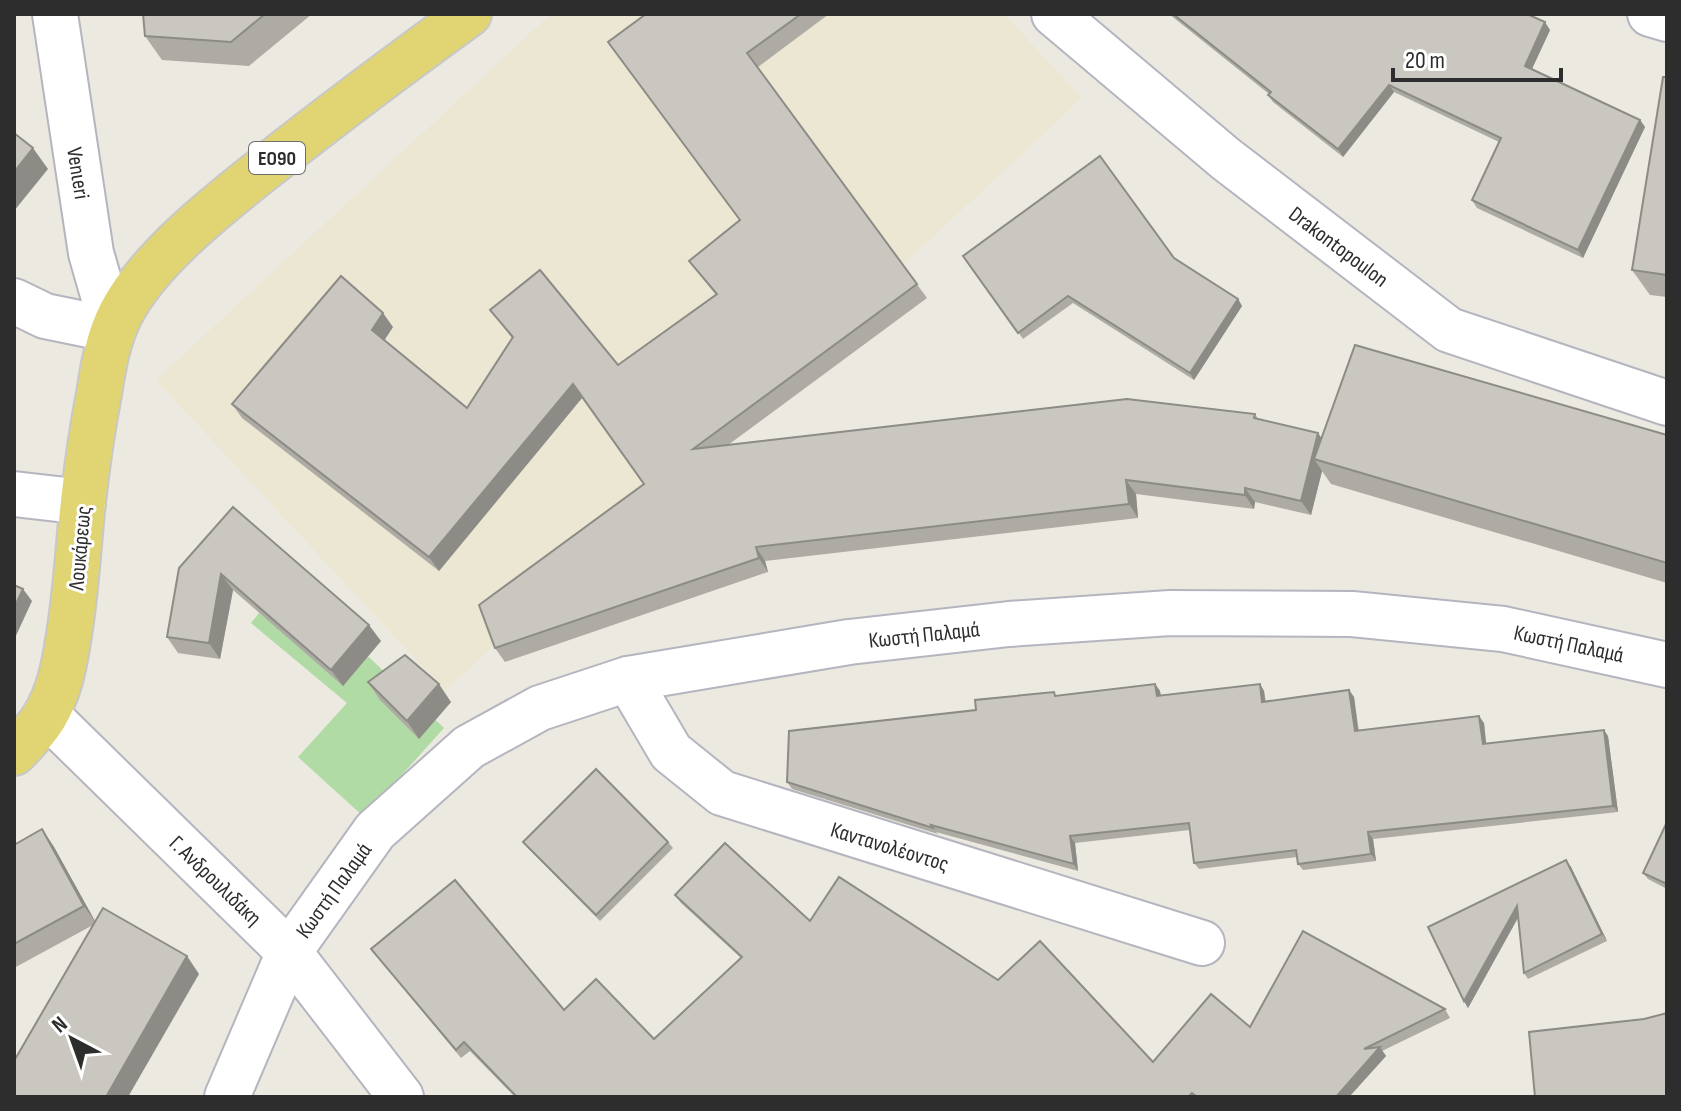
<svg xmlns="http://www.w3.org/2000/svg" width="1681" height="1111" font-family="'Sofia Sans Condensed',sans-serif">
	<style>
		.education { fill: #ebe7d3 }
		.green { fill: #b0dba5 }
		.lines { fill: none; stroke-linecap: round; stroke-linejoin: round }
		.street-casing { stroke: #b4b5bf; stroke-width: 48 }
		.secondary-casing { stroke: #b4b5bf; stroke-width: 48 }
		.primary-casing { stroke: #c8c8c8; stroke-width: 48 }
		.street { stroke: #fff; stroke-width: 44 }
		.secondary { stroke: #fff; stroke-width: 44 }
		.primary { stroke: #e0d572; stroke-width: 44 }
		.wall { fill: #adaba4 }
		.shaded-wall { fill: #8d8b86 }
		.building { fill: #c9c7bf; stroke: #8d8b86; stroke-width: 2 }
		.labels { text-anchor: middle; stroke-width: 6; stroke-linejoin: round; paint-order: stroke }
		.shield { fill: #fff; stroke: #6c6c6c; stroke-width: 2 }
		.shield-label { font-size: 20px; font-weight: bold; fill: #2d2d2d }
		.street-label { font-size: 22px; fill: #2d2d2d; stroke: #fff }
	</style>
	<rect width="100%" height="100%" fill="#ece9e1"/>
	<path class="education" d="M551,14H1004L1082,98L445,691L156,380Z"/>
	<path class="green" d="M286,579L444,728L364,817L298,757L347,703L251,623Z"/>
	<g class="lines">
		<defs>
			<g id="street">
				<path d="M1054,14L1226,159L1449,330L1667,403"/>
				<path d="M1650,14L1667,19"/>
				<path d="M14,301L45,316L113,330"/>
				<path d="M628,679L671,752L722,793L1202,943"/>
				<path d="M46,714L289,952L401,1097"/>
				<path d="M227,1097L289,952L375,831L469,747L540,708L628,679L849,642L1009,624L1170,613L1352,614L1503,629L1667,665"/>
			</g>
			<g id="secondary">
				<path d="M55,14L91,253L113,330"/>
				<path d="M14,494L83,502"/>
			</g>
			<path id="primary" d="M14,753C26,741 36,730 45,716C59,692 64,667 68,641C76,595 78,549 83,502C87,466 92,430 99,394C103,367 108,338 121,313C148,260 219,204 266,167C332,115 400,64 469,14"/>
		</defs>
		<use href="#street" class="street-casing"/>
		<use href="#secondary" class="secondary-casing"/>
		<use href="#primary" class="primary-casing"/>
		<use href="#street" class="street"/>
		<use href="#secondary" class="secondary"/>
		<use href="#primary" class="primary"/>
	</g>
	<g class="wall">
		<path d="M143,14H312L249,66L162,60L145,36Z"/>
		<path d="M646,14H829L758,67L927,298L728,445L1255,414L1258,419L1321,438L1667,435V583L1331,484L1322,471L1311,515L1255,502L1254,509L1136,494L1138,518L765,561L768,572L505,662L495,648L643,484L582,398L439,571L242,418L232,404L393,327L384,340L467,408L512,338L490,310L618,365L716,295L689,261L739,220Z"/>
		<path d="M1169,14H1527L1550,30L1532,69L1640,120L1645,127L1583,258L1477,208L1472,200L1499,142L1394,92L1343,157L1273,102L1268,95L1269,94Z"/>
		<path d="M1667,77V297L1650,295L1632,270Z"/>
		<path d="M963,256L1174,258L1238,299L1242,306L1194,380L1073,303L1023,339Z"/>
		<path d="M233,507L381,641L343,686L233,590L220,659L178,653L167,637Z"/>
		<path d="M368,682L451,702L419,739L380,700Z"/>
		<path d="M1155,684L1160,691L1161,695L1260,684L1264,691L1266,702L1349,690L1354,697L1359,731L1484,723L1486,744L1608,736L1618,812L1373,839L1376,861L1303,870L1298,864L1297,857L1199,869L1194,863L1190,830L1075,843L1078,871L936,832L938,834L792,789L787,782L976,710L1057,696Z"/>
		<path d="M1667,822V889L1648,879L1643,873Z"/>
		<path d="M42,829L54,847L95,921L199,974L93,925L14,968V845Z"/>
		<path d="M523,842H668L673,848L600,921L528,848Z"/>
		<path d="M1571,867L1607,941L1528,979L1524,973L1518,918L1468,1008L1464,1001L1428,927Z"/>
		<path d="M675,895L810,921L998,980L1153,1062L1250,1027L1445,1009L1450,1018L1382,1051L1386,1056L1349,1097H515L470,1051L461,1058L371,949L654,1039L741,958L681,903Z"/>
	</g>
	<g class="shaded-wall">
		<path d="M1545,22L1550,30L1530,73L1525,66Z"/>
		<path d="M1389,85L1394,92L1343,157L1338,149Z"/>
		<path d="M1640,120L1645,127L1583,258L1578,250Z"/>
		<path d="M33,148L48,169L14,211V172Z"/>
		<path d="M1238,299L1242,306L1194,380L1190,373Z"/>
		<path d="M383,313L393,327L382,344L372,330Z"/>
		<path d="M573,384L582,398L439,571L429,557Z"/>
		<path d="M1318,433L1328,447L1314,459L1322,471L1311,515L1301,501Z"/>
		<path d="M1126,480L1136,494L1138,518L1129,504Z"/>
		<path d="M1245,488L1255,502L1254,509L1245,495Z"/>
		<path d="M756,547L765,561L768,572L759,558Z"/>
		<path d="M221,574L233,590L220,659L209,643Z"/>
		<path d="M23,589L32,601L14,640V608Z"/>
		<path d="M369,625L381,641L343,686L331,670Z"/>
		<path d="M439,684L451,702L419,739L407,721Z"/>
		<path d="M1155,684L1160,691L1161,702L1157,696Z"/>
		<path d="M1260,684L1264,691L1266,709L1262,702Z"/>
		<path d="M1349,690L1354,697L1359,738L1355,731Z"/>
		<path d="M1479,716L1484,723L1487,751L1483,744Z"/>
		<path d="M1604,730L1608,736L1618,812L1613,806Z"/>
		<path d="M42,829L54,847L96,923L84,906Z"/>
		<path d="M1368,832L1373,839L1376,861L1371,854Z"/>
		<path d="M1070,836L1075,843L1078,871L1074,864Z"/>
		<path d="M1566,860L1571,867L1607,941L1602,934Z"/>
		<path d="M1517,906L1521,912L1468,1008L1464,1001Z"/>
		<path d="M187,956L199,974L128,1097H106Z"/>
		<path d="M1380,1047L1386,1056L1349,1097H1336Z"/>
	</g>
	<g class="building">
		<path d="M143,14H265L231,42L145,36Z"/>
		<path d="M646,14H801L747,53L917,284L693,449L1127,399L1255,414L1254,418L1318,433L1301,501L1245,488V495L1126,480L1129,504L756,547L759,558L495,648L479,605L644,484L573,384L429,557L232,404L341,276L383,313L372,330L467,408L513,337L490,310L540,270L618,365L717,294L689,261L740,220L608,42Z"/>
		<path d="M1173,14H1527L1545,22L1525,66L1640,120L1578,250L1472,200L1501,138L1389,85L1338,149L1268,95L1271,92Z"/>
		<path d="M1663,77H1667V275L1632,270Z"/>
		<path d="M14,133L33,148L14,172Z"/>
		<path d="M1100,156L1174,258L1238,299L1190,373L1068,296L1018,333L963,256Z"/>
		<path d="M1355,345L1667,435V563L1314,459Z"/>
		<path d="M233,507L369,625L331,670L221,574L209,643L167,637L179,568Z"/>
		<path d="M14,585L23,589L14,608Z"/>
		<path d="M405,655L439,684L407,721L368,682Z"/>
		<path d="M1155,684L1157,696L1260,684L1262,702L1349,690L1355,731L1479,716L1483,744L1604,730L1613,806L1368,832L1371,854L1298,864L1296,850L1194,863L1189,823L1070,836L1074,864L931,825L933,828L787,782L789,731L976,710L975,700L1054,692L1055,696Z"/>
		<path d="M596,769L668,842L596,915L523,842Z"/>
		<path d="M1667,822V884L1643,873Z"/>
		<path d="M42,829L84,906L14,944V845Z"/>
		<path d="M725,843L810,921L839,877L998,980L1040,941L1153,1062L1211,994L1250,1027L1303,931L1445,1009L1364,1049L1380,1047L1336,1097H1197L1192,1093L1188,1097H791L790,1096L788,1097H517L464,1042L456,1050L371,949L455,880L564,1010L596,979L654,1039L742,957L675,895Z"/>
		<path d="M1566,860L1602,934L1524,973L1517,906L1464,1001L1428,927Z"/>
		<path d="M103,908L187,956L106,1097H14V1061Z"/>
		<path d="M1667,1013V1097H1535L1529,1032L1644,1019Z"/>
	</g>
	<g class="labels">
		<rect class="shield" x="249" y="142" width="56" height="32" rx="6"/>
		<g class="shield-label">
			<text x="277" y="165">ΕΟ90</text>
		</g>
		<g class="street-label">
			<text transform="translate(79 173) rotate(81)" y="8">Venιeri</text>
			<text transform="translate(1339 246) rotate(37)" y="8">Drakontopoulon</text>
			<text transform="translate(79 548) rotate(-85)" y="8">Λουκάρεως</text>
			<text transform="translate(924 634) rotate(-6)" y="8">Κωστή Παλαμά</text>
			<text transform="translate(1569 643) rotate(12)" y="8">Κωστή Παλαμά</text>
			<text transform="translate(890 846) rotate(17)" y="8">Καντανολέοντος</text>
			<text transform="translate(216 880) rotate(44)" y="8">Γ. Ανδρουλιδάκη</text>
			<text transform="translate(333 890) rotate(-54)" y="8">Κωστή Παλαμά</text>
		</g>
	</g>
	<rect width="1681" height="1111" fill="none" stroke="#2d2d2d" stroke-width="32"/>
	<g transform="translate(72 1039) rotate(319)" stroke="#ffffff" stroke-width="6" paint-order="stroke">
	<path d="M0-6L14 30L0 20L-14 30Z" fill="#2d2d2d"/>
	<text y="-12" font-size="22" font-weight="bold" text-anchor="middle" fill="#2d2d2d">N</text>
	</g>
	<path d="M1393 68v12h168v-12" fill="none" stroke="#2d2d2d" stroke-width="4"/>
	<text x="1405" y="68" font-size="24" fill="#2d2d2d" stroke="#ffffff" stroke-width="6" paint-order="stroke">20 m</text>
</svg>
